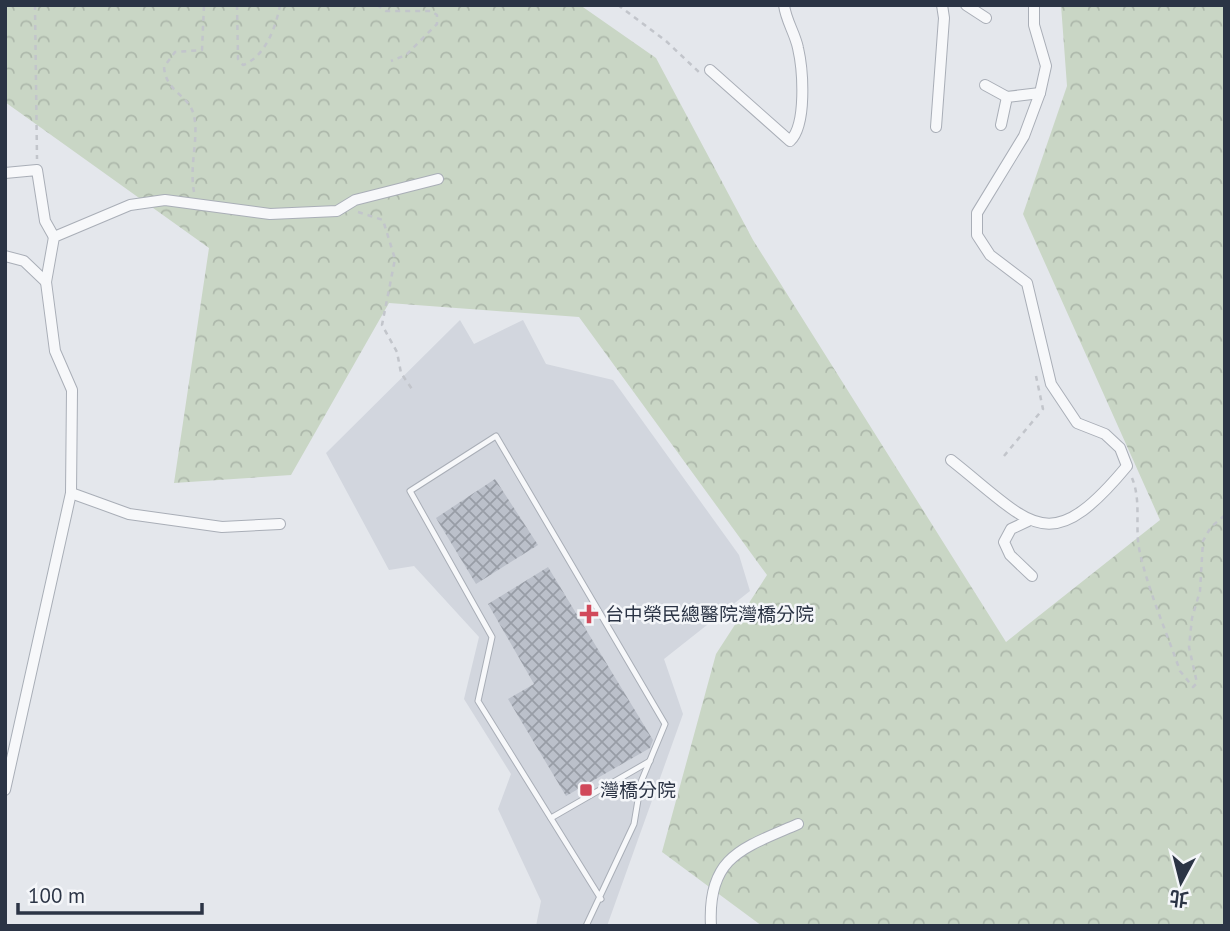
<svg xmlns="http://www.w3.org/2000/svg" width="1230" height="931" font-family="'PT Sans','Noto Sans TC',sans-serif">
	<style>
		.built { fill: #d2d6de }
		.forest { fill: url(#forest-crowns) }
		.building { fill: url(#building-cross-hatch) }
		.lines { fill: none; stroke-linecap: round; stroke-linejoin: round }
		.lane-casing { stroke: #a9aeb7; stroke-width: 7 }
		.street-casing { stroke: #a9aeb7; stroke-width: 12 }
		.path { stroke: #c2c5cb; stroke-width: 2.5; stroke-dasharray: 5 5; stroke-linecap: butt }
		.lane { stroke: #f7f8fa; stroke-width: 5 }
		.street { stroke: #f7f8fa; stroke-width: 10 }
		.poi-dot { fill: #d1495b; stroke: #f4f6f9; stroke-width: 2.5 }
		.labels { text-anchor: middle; stroke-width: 5; stroke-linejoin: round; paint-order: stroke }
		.poi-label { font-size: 19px; fill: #2b3445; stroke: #f4f6f9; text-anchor: start }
	</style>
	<defs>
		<pattern id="forest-crowns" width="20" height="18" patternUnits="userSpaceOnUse" patternTransform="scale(1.75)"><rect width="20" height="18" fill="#c9d6c5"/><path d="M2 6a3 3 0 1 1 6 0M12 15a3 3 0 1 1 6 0" fill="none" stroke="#adb8ab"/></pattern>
		<pattern id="building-cross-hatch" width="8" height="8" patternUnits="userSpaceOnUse" patternTransform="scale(1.75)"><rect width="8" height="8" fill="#bbc0ca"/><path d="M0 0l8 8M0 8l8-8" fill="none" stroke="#989da6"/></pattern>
	</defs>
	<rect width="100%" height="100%" fill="#e4e7ec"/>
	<path class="built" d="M460,320L474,344L523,320L546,364L613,380L739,555L750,591L664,659L683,714L607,926H536L541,901L498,809L511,774L464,699L479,637L414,566L389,570L326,453Z"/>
	<path class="forest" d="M5,5H580L656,58L753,240L1006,642L1160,520L1023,214L1067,86L1061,5H1225V926H762L662,852L716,654L767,575L579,317L389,303L291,475L174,483L209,248L5,102Z"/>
	<g class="building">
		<path d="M495,479L538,545L476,584L436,518Z"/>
		<path d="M548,567L653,740L650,748L566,796L508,699L534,684L488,604Z"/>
	</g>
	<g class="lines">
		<defs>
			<g id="lane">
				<path d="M551,818L650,761"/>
				<path d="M586,926L634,824L641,782L665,724L496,436L410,491L492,637L478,701L601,899"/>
			</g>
			<g id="street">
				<path d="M966,5L986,18"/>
				<path d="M710,70L790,141C807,125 803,70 798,48C795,33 786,21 784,5"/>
				<path d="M985,85L1007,97"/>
				<path d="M1001,125L1007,97L1040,93"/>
				<path d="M936,127L944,18L942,5"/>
				<path d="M5,173L37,170L45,221L54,237"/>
				<path d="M5,256L24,261L46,282"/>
				<path d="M951,460C1032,524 1048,561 1127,466L1120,448L1105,434L1077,423L1051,384L1027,283L990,255L977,235V213L1024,136L1040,93L1046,66L1034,25V5"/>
				<path d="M71,493L129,514L222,527L280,524"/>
				<path d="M1028,521L1011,529L1004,542L1010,555L1032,576"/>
				<path d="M5,790L71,493L72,390L55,351L46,282L54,237L130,205L165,200L270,214L337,211L355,200L438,179"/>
				<path d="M711,926C707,856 743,848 798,824"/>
			</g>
		</defs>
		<use href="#lane" class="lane-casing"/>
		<use href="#street" class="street-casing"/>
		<g class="path">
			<path d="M35,5L37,159"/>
			<path d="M237,5L238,59L243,65C265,57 276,27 280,5"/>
			<path d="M377,5L386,11H431L437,15V24L406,55L391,61"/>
			<path d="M618,5L666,41L701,74"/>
			<path d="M194,192C189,166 199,137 194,116C190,95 166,93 164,67L175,52L202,50L204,5"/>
			<path d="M358,212L383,220L395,259L382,325L397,352L401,373L414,392"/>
			<path d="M1004,456L1043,409L1036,376"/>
			<path d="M1132,478C1142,502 1134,528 1140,553C1149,593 1167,633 1180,671L1193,687L1197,683L1189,647L1192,618L1200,591L1203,541L1211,527L1225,515"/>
		</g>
		<use href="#lane" class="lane"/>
		<use href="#street" class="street"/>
	</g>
	<g class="poi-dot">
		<path d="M585.5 603.5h7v7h7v7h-7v7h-7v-7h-7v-7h7z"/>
		<rect x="579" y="783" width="14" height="14" rx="3.5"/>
	</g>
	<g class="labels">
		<g class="poi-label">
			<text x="605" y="621">台中榮民總醫院灣橋分院</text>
			<text x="600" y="797">灣橋分院</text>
		</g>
	</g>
	<rect width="1230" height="931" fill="none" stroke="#2b3445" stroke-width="14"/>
	<g transform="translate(1181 882) rotate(187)" stroke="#f4f6f9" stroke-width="5" paint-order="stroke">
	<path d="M0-5L12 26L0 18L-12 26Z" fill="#2b3445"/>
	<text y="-10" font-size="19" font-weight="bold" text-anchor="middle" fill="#2b3445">北</text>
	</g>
	<path d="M18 903v10h184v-10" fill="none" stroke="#2b3445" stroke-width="3.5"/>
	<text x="28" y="903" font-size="21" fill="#2b3445" stroke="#f4f6f9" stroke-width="5" paint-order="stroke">100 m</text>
</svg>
